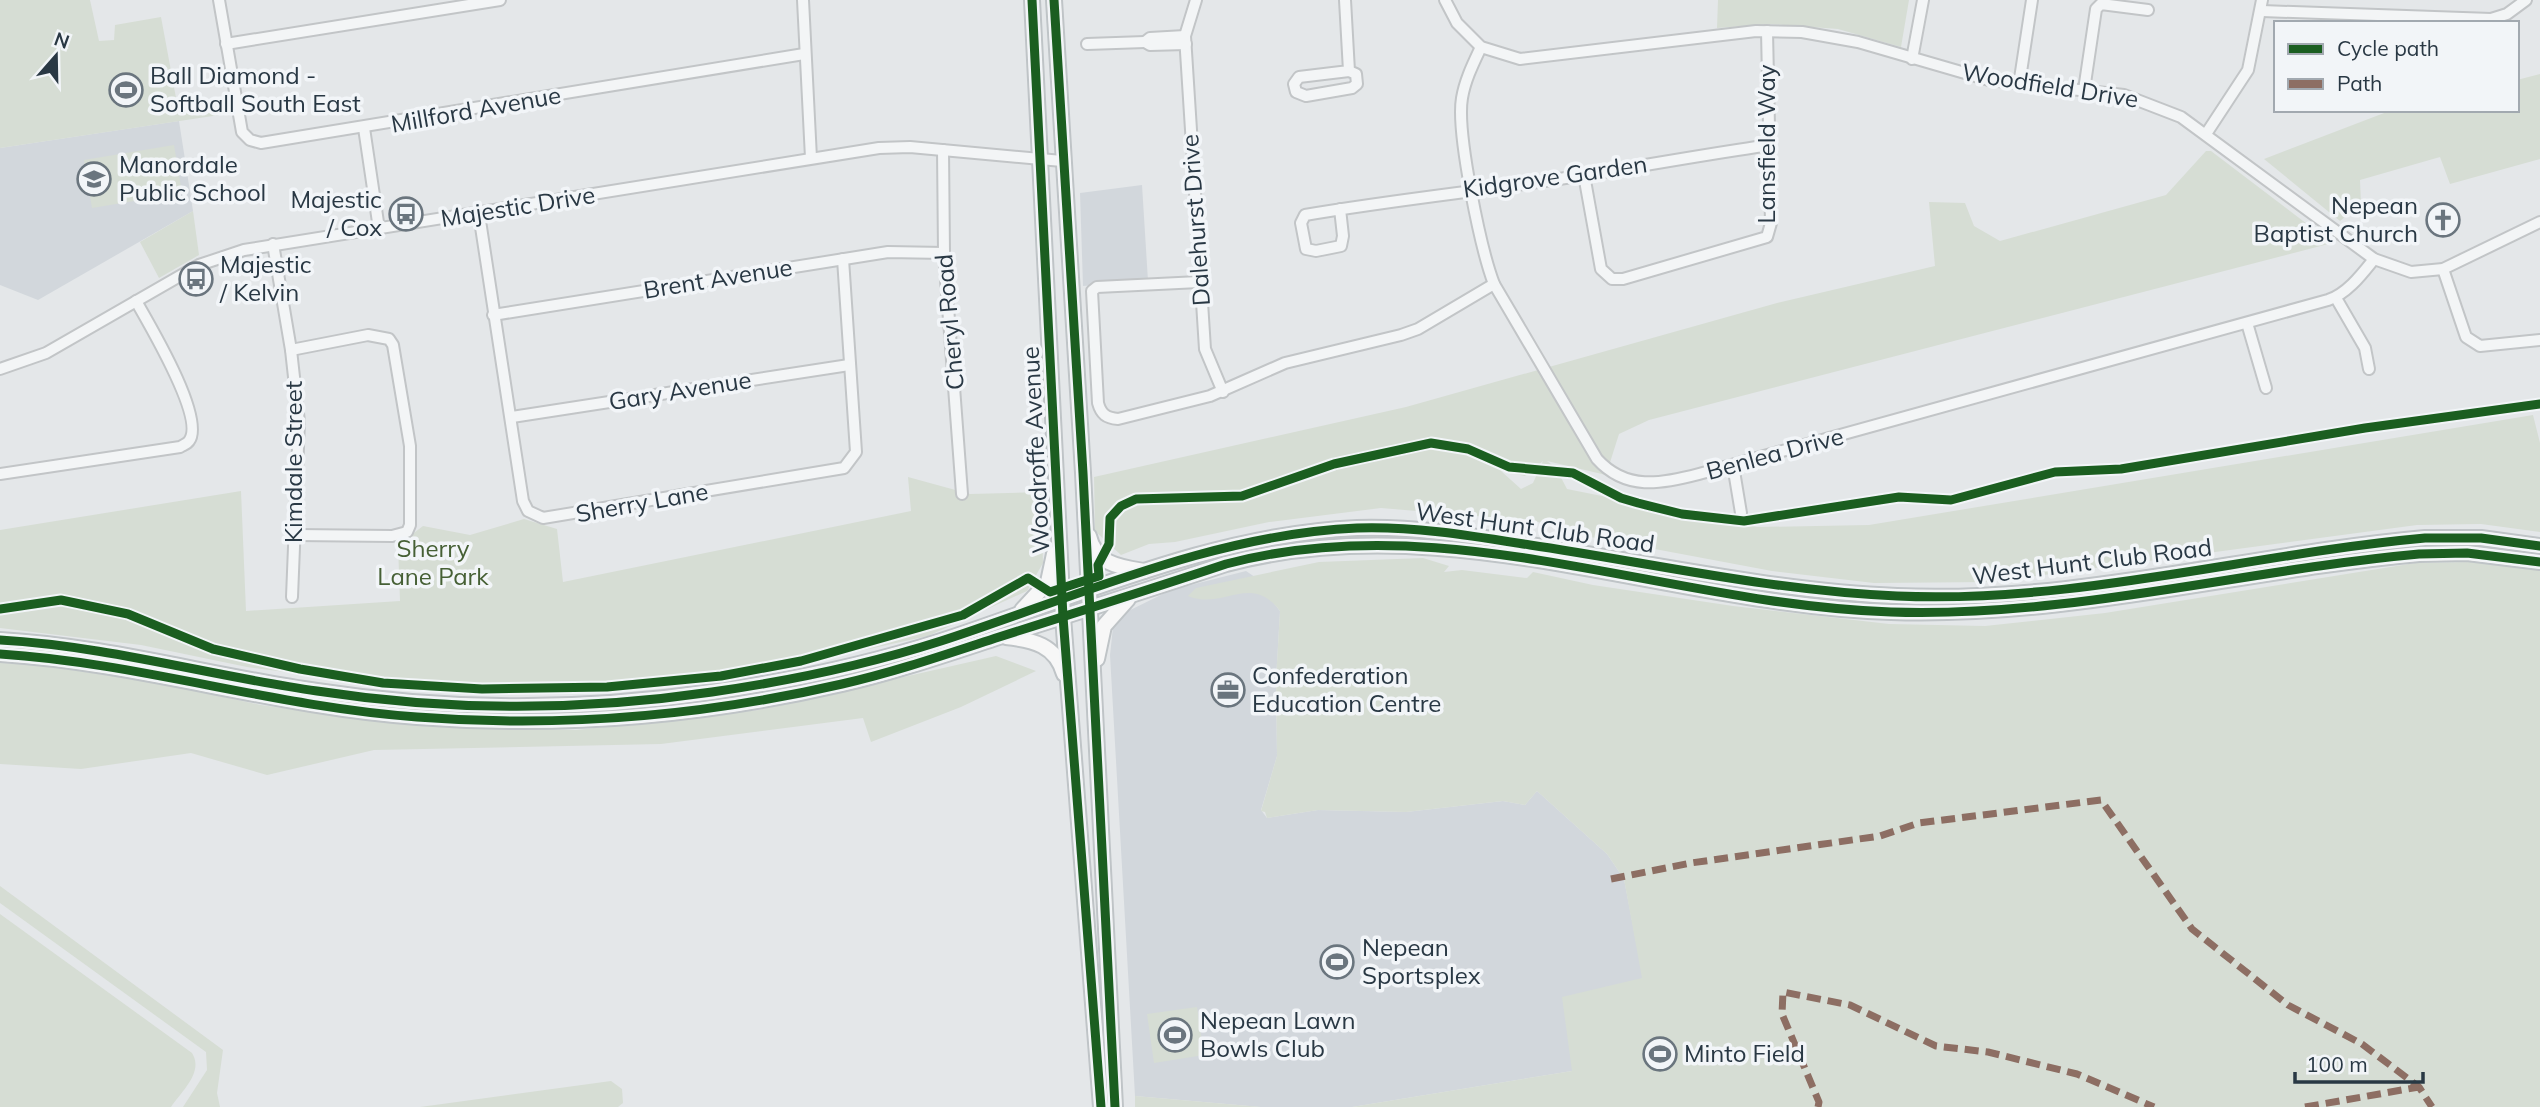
<svg xmlns="http://www.w3.org/2000/svg" width="2540" height="1107" font-family="Mulish,sans-serif">
	<style>
		.built { fill: #d2d7dc }
		.green { fill: #d6ddd4; fill-rule: evenodd }
		.lines { fill: none; stroke-linecap: round; stroke-linejoin: round }
		.minor-casing { stroke: #c2c5c7; stroke-width: 14 }
		.major-casing { stroke: #bfc4c7; stroke-width: 18 }
		.minor { stroke: #f3f5f6; stroke-width: 10 }
		.major { stroke: #f7f7f7; stroke-width: 14 }
		.quiet { stroke: #8d6e63; stroke-width: 7; stroke-dasharray: 14 7; stroke-linecap: butt }
		.cycleway-casing { stroke: #f2f5f8; stroke-width: 13 }
		.cycleway { stroke: #1b5e20; stroke-width: 9 }
		.labels { text-anchor: middle; stroke-width: 7; stroke-linejoin: round; paint-order: stroke }
		.poi-label { font-size: 24px; fill: #293844; stroke: #f2f5f8; text-anchor: start }
		.street-label { font-size: 24px; fill: #293844; stroke: #f2f5f8 }
		.park-label { font-size: 24px; fill: #466035; stroke: #f2f5f8 }
	</style>
	<rect width="100%" height="100%" fill="#e4e7e9"/>
	<g class="built">
		<path d="M179,121L193,211L38,300L0,285V148Z"/>
		<path d="M1142,185L1148,281L1083,286L1080,193Z"/>
		<path d="M1246,571L1280,594L1269,597L1280,611L1276,680L1277,756L1261,810L1267,818L1318,810L1406,812L1503,801L1525,805L1537,791L1607,854L1624,879L1643,978L1572,1071L1352,1107H1261L1135,1096L1110,655L1114,618L1171,590Z"/>
	</g>
	<g class="green">
		<path d="M0,0H90L99,41L114,40L115,25L161,17L179,114L225,108L226,114L0,148Z"/>
		<path d="M1718,0H1909L1901,47L1838,29L1771,24L1717,28Z"/>
		<path d="M2540,74V159L2450,184L2440,157L2360,180L2361,204L2340,221L2264,159L2392,110H2517V80Z"/>
		<path d="M174,145L182,193L92,208L84,160Z"/>
		<path d="M2206,151H2211L2332,243L1649,420L1619,434L1606,475L1547,461L1556,468L1567,489L1757,527L1869,525L2533,415L2540,443V532L2481,524L2417,525L1990,582L1874,583L1772,571L1580,535L1535,521L1381,508L1269,522L1175,542L1149,544L1121,555L1095,531L1094,477L1406,407L1777,303L1935,266L1929,202L1965,203L1974,226L2000,241L2166,195ZM1543,461L1533,483L1521,489L1501,471L1525,476Z"/>
		<path d="M193,211L199,255L159,278L140,242Z"/>
		<path d="M908,477L970,494L1041,492L1043,563L1027,591L928,636L751,675L538,693L426,690L247,667L141,645L0,628V530L241,491L246,611L400,601L398,545L423,526L470,535L524,519L557,529L563,582L911,511Z"/>
		<path d="M1399,533L1533,551L1532,555C1466,546 1399,534 1332,540C1316,542 1243,556 1237,554L1247,549L1318,535Z"/>
		<path d="M2467,542L2540,550V557L2483,549L2076,598L1925,608L1794,598L1536,557L1537,552L1918,602L2390,546Z"/>
		<path d="M1423,558L1449,566L1444,572L1462,570L1527,578L1533,572L1593,585L1733,606L1889,624L1985,626L2105,613L2415,563L2471,562L2540,569V1107H1352L1572,1071L1562,997L1642,978L1624,879L1607,854L1537,791L1525,805L1503,801L1406,812L1318,810L1267,818L1265,812L1261,811L1277,756L1276,680L1280,611C1250,572 1224,611 1188,596L1196,588L1319,562Z"/>
		<path d="M996,656L1036,671L961,707L871,742L863,718L661,744L374,750L267,775L191,753L81,769L0,764V663L30,664L154,682L261,705L397,724L576,730L759,710Z"/>
		<path d="M0,886L223,1050L217,1093L220,1107H183L207,1070L206,1052L0,903Z"/>
		<path d="M0,914L192,1053C204,1072 182,1091 171,1107H0Z"/>
		<path d="M1197,1007L1204,1055L1154,1063L1147,1014Z"/>
		<path d="M611,1081L622,1089L623,1103L618,1107H420Z"/>
		<path d="M1135,1096L1261,1107H1135Z"/>
	</g>
	<g class="lines">
		<defs>
			<g id="minor">
				<path d="M219,0L242,132L250,140L261,143L804,54"/>
				<path d="M803,0L811,158"/>
				<path d="M1196,0L1185,36L1205,349L1223,392"/>
				<path d="M1345,0L1349,71L1356,74L1357,84L1352,88L1306,96L1296,92L1294,84L1299,77L1349,71"/>
				<path d="M1445,0L1457,23L1481,47L1520,59L1756,31L1802,32L1858,42L1989,80L2124,95L2181,117L2374,259L2411,272L2443,269L2540,222"/>
				<path d="M2262,11L2491,19L2507,14L2526,0"/>
				<path d="M1185,36L1150,38L1145,42L1150,45L1186,44"/>
				<path d="M226,44L500,0"/>
				<path d="M1087,44L1145,42"/>
				<path d="M1481,47C1473,64 1465,80 1462,98C1456,132 1481,250 1494,284L1597,459C1626,491 1661,484 1699,474L2328,300C2347,294 2362,274 2374,259"/>
				<path d="M1912,59L1923,0"/>
				<path d="M2019,85L2032,0"/>
				<path d="M2084,90L2096,9L2101,4L2148,10"/>
				<path d="M364,128L379,229"/>
				<path d="M2206,134L2248,70L2262,0"/>
				<path d="M943,150L944,253L962,494"/>
				<path d="M1584,175L1601,269L1612,279H1623L1767,237L1771,223L1767,31"/>
				<path d="M1340,209L1343,236L1341,246L1316,251L1306,249L1301,223L1305,215C1398,199 1492,190 1585,175C1647,165 1708,154 1770,145"/>
				<path d="M479,214L523,501L528,511L543,518L844,468L856,452L843,259"/>
				<path d="M273,244L291,350L299,422L292,597"/>
				<path d="M2443,269L2466,337L2480,346L2540,340"/>
				<path d="M1199,282L1097,287L1092,291L1098,403C1101,414 1106,418 1118,419L1210,396L1285,363L1401,335L1418,329L1494,284"/>
				<path d="M2336,298L2365,348L2369,369"/>
				<path d="M493,315L888,252L944,253"/>
				<path d="M2247,323L2266,388"/>
				<path d="M291,350L368,335L389,339L393,345L410,446V525L407,532L392,536L296,535"/>
				<path d="M0,369L46,353L199,265L244,250L879,148L910,147L1062,161"/>
				<path d="M512,417L849,365"/>
				<path d="M1733,465L1741,513"/>
				<path d="M0,474L180,447C183,445 187,444 189,441C206,419 149,324 136,301"/>
			</g>
			<g id="major">
				<path d="M1032,0L1063,617L1101,1107"/>
				<path d="M1054,0L1083,473L1115,1107"/>
				<path d="M1089,536C1095,564 1120,567 1144,571"/>
				<path d="M1022,610L1048,582L1054,554"/>
				<path d="M1006,637C1033,640 1056,645 1064,674"/>
				<path d="M0,640C108,646 211,676 317,691C447,711 582,711 712,692C789,681 866,665 941,641C1076,597 1214,534 1357,528C1415,526 1473,536 1530,545C1651,563 1774,591 1897,596C2075,604 2249,554 2425,538H2481L2540,546"/>
				<path d="M0,654C141,663 275,707 417,717C559,728 703,716 842,684C895,672 947,654 999,637C1075,613 1151,589 1226,564C1447,505 1669,605 1891,612C2069,618 2243,570 2419,554L2467,553L2540,562"/>
				<path d="M1097,659L1104,626L1128,599"/>
			</g>
		</defs>
		<use href="#minor" class="minor-casing"/>
		<use href="#major" class="major-casing"/>
		<use href="#minor" class="minor"/>
		<use href="#major" class="major"/>
		<g class="quiet">
			<path d="M1611,879L1691,863L1880,836L1919,823L2101,800L2192,929L2288,1005L2362,1044L2419,1087L2432,1107"/>
			<path d="M1818,1107L1819,1102L1782,1014L1783,992L1850,1005L1936,1046L1988,1052L2077,1074L2154,1107"/>
			<path d="M2305,1107L2419,1087"/>
		</g>
		<defs>
			<g id="cycleway">
				<path d="M1032,0L1063,617L1101,1107"/>
				<path d="M1054,0L1083,473L1115,1107"/>
				<path d="M0,609L61,600L128,614L213,649L300,669L383,683L482,689L607,687L721,676L801,661L963,615L1028,578L1050,592L1099,576L1098,565L1109,544L1110,518L1121,506L1136,499L1242,496L1334,464L1431,443L1468,449L1509,467L1573,473L1621,498L1638,503L1682,514L1744,521L1899,497L1951,500L2055,472L2121,469L2365,428L2540,404"/>
				<path d="M0,640C108,646 211,676 317,691C447,711 582,711 712,692C789,681 866,665 941,641C1076,597 1214,534 1357,528C1415,526 1473,536 1530,545C1651,563 1774,591 1897,596C2075,604 2249,554 2425,538H2481L2540,546"/>
				<path d="M0,654C141,663 275,707 417,717C559,728 703,716 842,684C895,672 947,654 999,637C1075,613 1151,589 1226,564C1447,505 1669,605 1891,612C2069,618 2243,570 2419,554L2467,553L2540,562"/>
			</g>
		</defs>
		<use href="#cycleway" class="cycleway-casing"/>
		<use href="#cycleway" class="cycleway"/>
	</g>
	<defs>
		<symbol id="stadium-ring" viewBox="-11 -11 22 22"><circle r="9.5" fill="#f2f5f8" stroke="#6a757e" stroke-width="1.5"/><path d="M0-5a6.5 5 0 1 0 0 10a6.5 5 0 1 0 0-10ZM-3.5-1.8h7v3.6h-7Z" fill="#6a757e"/></symbol>
		<symbol id="school-ring" viewBox="-11 -11 22 22"><circle r="9.5" fill="#f2f5f8" stroke="#6a757e" stroke-width="1.5"/><path d="M0-5L7-2L0 1L-7-2ZM-4 1L0 2.5L4 1V4Q0 6-4 4Z" fill="#6a757e"/></symbol>
		<symbol id="bus-ring" viewBox="-11 -11 22 22"><circle r="9.5" fill="#f2f5f8" stroke="#6a757e" stroke-width="1.5"/><path d="M-5-6H5V4H4V6H2V4H-2V6H-4V4H-5ZM-3.5-4V0h7V-4ZM-3.5 1.2v1.5H-2V1.2ZM2 1.2v1.5H3.5V1.2Z" fill="#6a757e"/></symbol>
		<symbol id="church-ring" viewBox="-11 -11 22 22"><circle r="9.5" fill="#f2f5f8" stroke="#6a757e" stroke-width="1.5"/><path d="M-1.2-6h2.4v3.5h3.3v2.4h-3.3V6h-2.4V-.1h-3.3v-2.4h3.3Z" fill="#6a757e"/></symbol>
		<symbol id="office-ring" viewBox="-11 -11 22 22"><circle r="9.5" fill="#f2f5f8" stroke="#6a757e" stroke-width="1.5"/><path d="M-6-3h4V-5.5h4V-3h4V5H-6ZM-1-4.5V-3h2v-1.5ZM-6 0V1H6V0Z" fill="#6a757e"/></symbol>
	</defs>
	<g fill-rule="evenodd">
		<use href="#stadium-ring" x="107" y="71" width="38" height="38"/>
		<use href="#school-ring" x="75" y="160" width="38" height="38"/>
		<use href="#bus-ring" x="387" y="195" width="38" height="38"/>
		<use href="#church-ring" x="2424" y="201" width="38" height="38"/>
		<use href="#bus-ring" x="177" y="260" width="38" height="38"/>
		<use href="#office-ring" x="1209" y="671" width="38" height="38"/>
		<use href="#stadium-ring" x="1318" y="943" width="38" height="38"/>
		<use href="#stadium-ring" x="1156" y="1016" width="38" height="38"/>
		<use href="#stadium-ring" x="1641" y="1035" width="38" height="38"/>
	</g>
	<g class="labels">
		<g class="poi-label">
			<text x="150" y="84">Ball Diamond -<tspan x="150" dy="28">Softball South East</tspan></text>
			<text x="119" y="173">Manordale<tspan x="119" dy="28">Public School</tspan></text>
			<text x="382" y="208" text-anchor="end">Majestic<tspan x="382" dy="28">/ Cox</tspan></text>
			<text x="2418" y="214" text-anchor="end">Nepean<tspan x="2418" dy="28">Baptist Church</tspan></text>
			<text x="220" y="273">Majestic<tspan x="220" dy="28">/ Kelvin</tspan></text>
			<text x="1252" y="684">Confederation<tspan x="1252" dy="28">Education Centre</tspan></text>
			<text x="1362" y="956">Nepean<tspan x="1362" dy="28">Sportsplex</tspan></text>
			<text x="1200" y="1029">Nepean Lawn<tspan x="1200" dy="28">Bowls Club</tspan></text>
			<text x="1684" y="1062">Minto Field</text>
		</g>
		<g class="street-label">
			<text transform="translate(2050 86) rotate(9)" y="8">Woodfield Drive</text>
			<text transform="translate(476 110) rotate(-10)" y="8">Millford Avenue</text>
			<text transform="translate(1767 144) rotate(-90)" y="8">Lansfield Way</text>
			<text transform="translate(1555 177) rotate(-8)" y="8">Kidgrove Garden</text>
			<text transform="translate(518 207) rotate(-9)" y="8">Majestic Drive</text>
			<text transform="translate(1196 220) rotate(-94)" y="8">Dalehurst Drive</text>
			<text transform="translate(718 279) rotate(-9)" y="8">Brent Avenue</text>
			<text transform="translate(950 322) rotate(-95)" y="8">Cheryl Road</text>
			<text transform="translate(680 391) rotate(-9)" y="8">Gary Avenue</text>
			<text transform="translate(1036 450) rotate(-93)" y="8">Woodroffe Avenue</text>
			<text transform="translate(1775 454) rotate(-15)" y="8">Benlea Drive</text>
			<text transform="translate(294 462) rotate(-90)" y="8">Kimdale Street</text>
			<text transform="translate(642 503) rotate(-10)" y="8">Sherry Lane</text>
			<text transform="translate(1535 528) rotate(8)" y="8">West Hunt Club Road</text>
			<text transform="translate(2092 562) rotate(-7)" y="8">West Hunt Club Road</text>
		</g>
		<g class="park-label">
			<text x="433" y="557">Sherry<tspan x="433" dy="28">Lane Park</tspan></text>
		</g>
	</g>
	<rect x="2274" y="21" width="245" height="91" fill="#f2f5f8" stroke="#a2a9b0" stroke-width="2"/>
	<rect x="2288" y="44" width="35" height="10" fill="#1b5e20" stroke="#a2a9b0" stroke-width="2"/>
	<text x="2337" y="56" font-size="21" fill="#293844">Cycle path</text>
	<rect x="2288" y="79" width="35" height="10" fill="#8d6e63" stroke="#a2a9b0" stroke-width="2"/>
	<text x="2337" y="91" font-size="21" fill="#293844">Path</text>
	<g transform="translate(56 56) rotate(20)" stroke="#f2f5f8" stroke-width="5" paint-order="stroke">
	<path d="M0-5L12 26L0 18L-12 26Z" fill="#293844"/>
	<text y="-10" font-size="19" font-weight="bold" text-anchor="middle" fill="#293844">N</text>
	</g>
	<path d="M2295 1072v10h128v-10" fill="none" stroke="#293844" stroke-width="3.5"/>
	<text x="2306" y="1072" font-size="21" fill="#293844" stroke="#f2f5f8" stroke-width="5" paint-order="stroke">100 m</text>
</svg>
